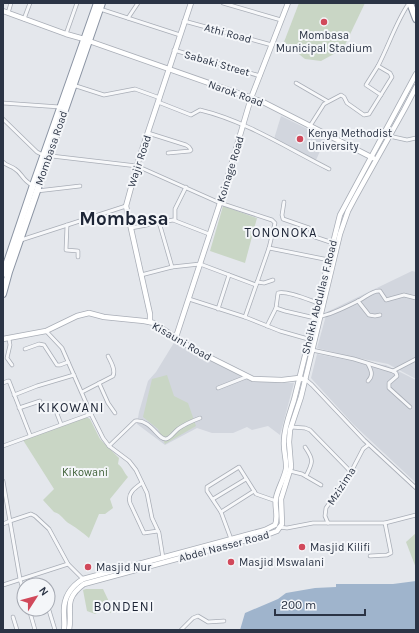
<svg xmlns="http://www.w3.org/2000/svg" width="419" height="633" font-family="Karla,sans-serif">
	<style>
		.built { fill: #d2d6de }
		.green { fill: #c9d6c5 }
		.water { fill: #9fb4cc }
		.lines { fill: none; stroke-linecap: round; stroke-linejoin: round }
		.street-casing { stroke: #a9aeb7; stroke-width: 4.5 }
		.secondary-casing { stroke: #a9aeb7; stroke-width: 6 }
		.highway-casing { stroke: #8b94a3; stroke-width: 8 }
		.street { stroke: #f7f8fa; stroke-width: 3 }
		.secondary { stroke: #fff; stroke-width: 4.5 }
		.highway { stroke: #fff; stroke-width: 6 }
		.poi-dot { fill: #d1495b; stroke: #f4f6f9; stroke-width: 1.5 }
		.labels { text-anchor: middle; stroke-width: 4; stroke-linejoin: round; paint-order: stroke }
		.street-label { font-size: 11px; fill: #2b3445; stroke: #f4f6f9 }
		.poi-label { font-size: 11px; fill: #2b3445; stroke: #f4f6f9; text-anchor: start }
		.park-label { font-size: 11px; fill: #3f6138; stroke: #f4f6f9 }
		.quarter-label { font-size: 13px; letter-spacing: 1px; fill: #1d2536; stroke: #f4f6f9 }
		.town-label { font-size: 19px; font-weight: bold; fill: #1d2536; stroke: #f4f6f9 }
	</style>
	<rect width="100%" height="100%" fill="#e4e7ec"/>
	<g class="built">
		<path d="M281,116L326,138L316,160L274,139Z"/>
		<path d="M412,271L416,272V379L388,364L348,356L317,348L327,312Z"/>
		<path d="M175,341L251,381L294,383L280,435L268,426L252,430L247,427L233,433H212L197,428L165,445L137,424L139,412L148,381L156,372Z"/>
		<path d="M317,354L364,363L386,365L416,380V483L353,424L311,378Z"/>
	</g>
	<g class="green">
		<path d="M299,3H365L343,49L321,61L305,59L284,42Z"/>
		<path d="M223,206L257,218L245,263L210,251Z"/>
		<path d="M167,375L174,396L188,403L196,426L165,444L158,429L143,417L152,379Z"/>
		<path d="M86,417L90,419L100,439L119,458L118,464C124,469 124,473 128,477L110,499L113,508L105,514H99L89,538C83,533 77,528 70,524C64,521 62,514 54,512L43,500L54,489L23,440Z"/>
		<path d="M416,533V568L406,542Z"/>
		<path d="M86,589H103L113,610L110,613L106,608L95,614L87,611L83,590Z"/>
	</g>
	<path class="water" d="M416,581V630H240L245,613L278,599L286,593L315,588L336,587V584H393Z"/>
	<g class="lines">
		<defs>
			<g id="street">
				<path d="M223,3L281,20"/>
				<path d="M100,9L180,35"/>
				<path d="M8,13L11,3"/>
				<path d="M128,18L138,3"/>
				<path d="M24,19L30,3"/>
				<path d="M184,21L272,45"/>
				<path d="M66,34L77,3"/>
				<path d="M174,50L260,76"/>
				<path d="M378,66L366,85L381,95"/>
				<path d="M296,83L327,101"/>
				<path d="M73,85L104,95L135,89L160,98"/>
				<path d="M158,102L191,115L200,110C246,121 287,148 329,169"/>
				<path d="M3,103L60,107"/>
				<path d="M3,119L37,152L43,155L137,166L220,203L272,220L275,223L269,248L329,260"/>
				<path d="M310,126L324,104L341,95L344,97L347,103L364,115L369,114L392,77L390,73L378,66C389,45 396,22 409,3"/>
				<path d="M148,133L186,145L189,147L191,150L190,151L168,153"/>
				<path d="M389,136L407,140L416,138"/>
				<path d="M3,162C7,166 11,166 15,169C22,173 22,180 32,185"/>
				<path d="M37,191L80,186"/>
				<path d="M284,202L282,215L283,219L309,228L315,237L333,243"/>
				<path d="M175,220V209L186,187"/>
				<path d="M159,222L172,267"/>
				<path d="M67,225L66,250L78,251V257"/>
				<path d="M131,228L173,220L209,234"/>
				<path d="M21,240L126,206"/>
				<path d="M141,275L172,267L200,264L256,285"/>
				<path d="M257,282L264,283L273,280"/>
				<path d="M189,299L245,317L280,331L308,339"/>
				<path d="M358,301L369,315L375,316L380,315"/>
				<path d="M218,309L229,275"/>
				<path d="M321,316C331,315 350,305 360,300C366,297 373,290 380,291L386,300L404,295L416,298"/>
				<path d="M245,317L269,248"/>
				<path d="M315,318L285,311L276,308L278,293C286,290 309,300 318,303"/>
				<path d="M267,326L276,308"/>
				<path d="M46,331L62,348L91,414L103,438L109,446L129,461L136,470L147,493L152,518L159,533L163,558"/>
				<path d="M9,339L10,345L7,358L12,365"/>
				<path d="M25,349L39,344L44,345L57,365H60L68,362"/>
				<path d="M312,350L354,359L393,371L396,373L397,376L389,383V388L410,407"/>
				<path d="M368,364C371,370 374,375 368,381"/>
				<path d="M393,371L416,359"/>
				<path d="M305,379L312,385L364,440L416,488"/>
				<path d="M3,383L8,381H9L30,435"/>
				<path d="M99,383L108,403L115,413"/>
				<path d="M218,388L246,377"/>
				<path d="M82,392L113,376C116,370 111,362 108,356"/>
				<path d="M14,395L37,386L74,375"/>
				<path d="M54,406L61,424"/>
				<path d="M19,408L40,401"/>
				<path d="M291,427L305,428L310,430L351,472"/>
				<path d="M3,446L91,414"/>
				<path d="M109,446L135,421C151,419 158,440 166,439C171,438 174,432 178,429C185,424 192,421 200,418"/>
				<path d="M305,447C314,460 313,462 306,476"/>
				<path d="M290,471L302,474L321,485"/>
				<path d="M3,481L20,579L24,593"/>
				<path d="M142,483C135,488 127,493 130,503L144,533L158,531"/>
				<path d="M213,499L246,479"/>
				<path d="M221,512L254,491"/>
				<path d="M328,523L325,516L326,508L351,472L363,449L368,445"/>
				<path d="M3,524L10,521L31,514L35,516L49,529L68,564L83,579"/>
				<path d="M279,527L287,528L313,523H385L416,515"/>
				<path d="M231,539L221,512L207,491V487L239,467L256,494L276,501"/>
				<path d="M370,556L387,555L391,553L385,523"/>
				<path d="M3,585L68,564"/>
				<path d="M48,607L55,630"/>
				<path d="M29,609L35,630"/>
				<path d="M13,617L17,630"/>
				<path d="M181,630L193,618L198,616L208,622L224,621"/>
			</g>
			<g id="secondary">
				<path d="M3,11L66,34L84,39"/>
				<path d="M89,41L263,102L373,158"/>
				<path d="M150,322V314L126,206L138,162L191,3"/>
				<path d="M176,337L220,203L251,98L288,3"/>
				<path d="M3,339L46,331L77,316L89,313L104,317L144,321L154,323L193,349L253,379L282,380L299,378L302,379"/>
				<path d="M64,630C65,624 64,619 64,614C63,599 70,587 83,579L265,530L275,525C279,516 274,507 276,498C278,488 284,479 286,469C287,460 283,451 284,441C284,427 290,413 294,400L340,215L416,74"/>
				<path d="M69,630C73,610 62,600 84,584L269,534L277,531L282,524L281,499L291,467L289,442L290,430L301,397L340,234L348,211L356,196L404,110L416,87"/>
			</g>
			<g id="highway">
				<path d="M410,3L416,19"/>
				<path d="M3,274L33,185L97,3"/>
				<path d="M3,294L9,272L102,3"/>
			</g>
		</defs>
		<use href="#street" class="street-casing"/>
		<use href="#secondary" class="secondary-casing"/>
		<use href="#highway" class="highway-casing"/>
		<use href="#street" class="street"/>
		<use href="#secondary" class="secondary"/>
		<use href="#highway" class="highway"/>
	</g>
	<g class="poi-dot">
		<circle cx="324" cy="22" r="4"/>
		<circle cx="300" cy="139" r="4"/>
		<circle cx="302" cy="547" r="4"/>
		<circle cx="231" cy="562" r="4"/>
		<circle cx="88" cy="567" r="4"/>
	</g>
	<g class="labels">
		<g class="street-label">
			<text transform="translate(228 33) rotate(15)" y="4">Athi Road</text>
			<text transform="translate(217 63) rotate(16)" y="4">Sabaki Street</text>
			<text transform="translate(236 93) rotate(20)" y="4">Narok Road</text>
			<text transform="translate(51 148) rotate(-71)" y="4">Mombasa Road</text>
			<text transform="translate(139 161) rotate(-72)" y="4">Wajir Road</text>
			<text transform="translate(230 169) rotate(-73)" y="4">Koinage Road</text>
			<text transform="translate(319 297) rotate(-76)" y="4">Sheikh Abdullas F.Road</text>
			<text transform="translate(182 341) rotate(30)" y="4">Kisauni Road</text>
			<text transform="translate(341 486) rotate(-57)" y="4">Mzizima</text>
			<text transform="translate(224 546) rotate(-15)" y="4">Abdel Nasser Road</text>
		</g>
		<g class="poi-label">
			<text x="324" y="39" text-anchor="middle">Mombasa<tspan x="324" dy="13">Municipal Stadium</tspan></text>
			<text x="308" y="137">Kenya Methodist<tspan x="308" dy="13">University</tspan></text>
			<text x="310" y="551">Masjid Kilifi</text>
			<text x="239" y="566">Masjid Mswalani</text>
			<text x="96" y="571">Masjid Nur</text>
		</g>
		<g class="park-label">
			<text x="85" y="476">Kikowani</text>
		</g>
		<g class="quarter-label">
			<text x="281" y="237">TONONOKA</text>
			<text x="71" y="412">KIKOWANI</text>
			<text x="124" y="611">BONDENI</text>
		</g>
		<g class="town-label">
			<text x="124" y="225">Mombasa</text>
		</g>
	</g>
	<rect width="419" height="633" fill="none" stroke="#2b3445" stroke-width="8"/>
	<g transform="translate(36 597) rotate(54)"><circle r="19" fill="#f4f6f9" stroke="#a4a8b1"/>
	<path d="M0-3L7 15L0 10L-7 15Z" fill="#d1495b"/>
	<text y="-6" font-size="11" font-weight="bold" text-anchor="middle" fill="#2b3445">N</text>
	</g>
	<path d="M275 609v6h90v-6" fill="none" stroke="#2b3445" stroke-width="2"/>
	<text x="281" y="609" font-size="12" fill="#2b3445" stroke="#f4f6f9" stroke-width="3" paint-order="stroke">200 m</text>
</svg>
